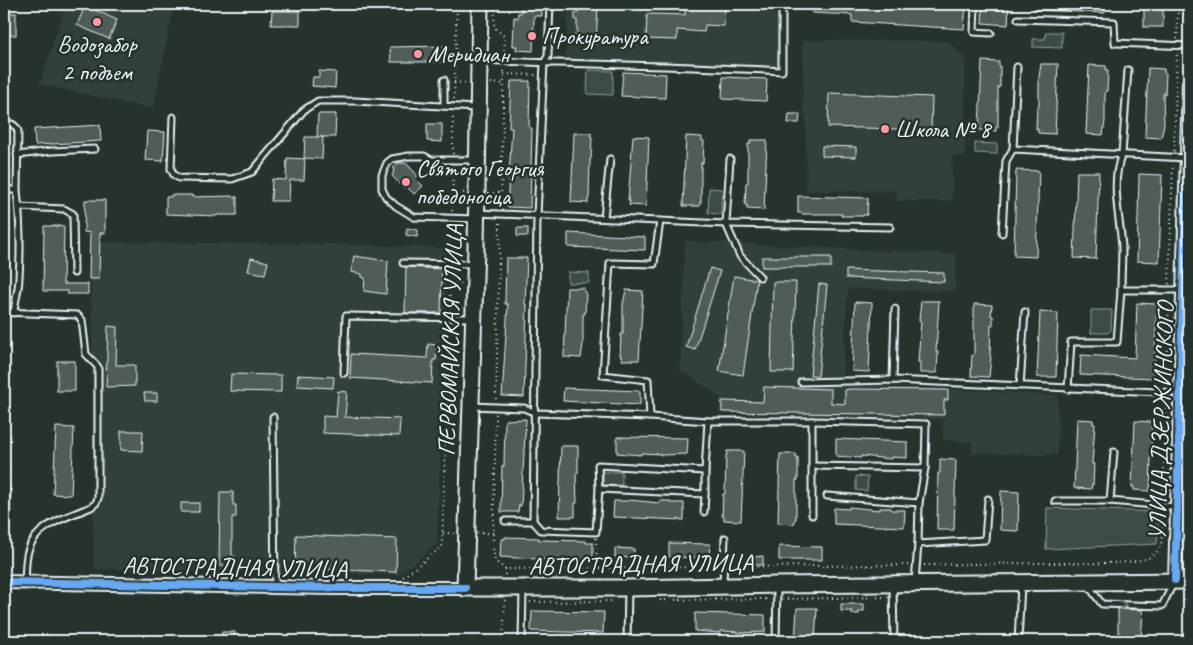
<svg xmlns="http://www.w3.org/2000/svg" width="1193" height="645" font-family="Caveat,sans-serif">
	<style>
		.built { fill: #333f3a }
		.green { fill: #3e4b47; stroke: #939ea0 }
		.building { fill: #505c59; stroke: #e8f1f8 }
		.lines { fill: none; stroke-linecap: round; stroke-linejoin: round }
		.service-casing { stroke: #e8f1f8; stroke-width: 9 }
		.tertiary-casing { stroke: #e8f1f8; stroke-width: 16 }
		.secondary-casing { stroke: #e8f1f8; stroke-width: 19 }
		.path { stroke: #e8f1f8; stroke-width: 2; stroke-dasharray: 1 4; stroke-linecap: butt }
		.service { stroke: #26332d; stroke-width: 5 }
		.tertiary { stroke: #26332d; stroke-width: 12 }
		.secondary { stroke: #26332d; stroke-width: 15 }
		.cycleway-casing { stroke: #26332d; stroke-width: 11 }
		.cycleway { stroke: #66a8f1; stroke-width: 8 }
		.oneway { stroke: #6a7674 }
		.poi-dot { fill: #ff9aa2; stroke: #26332d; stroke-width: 2 }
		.labels { text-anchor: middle; stroke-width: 5; stroke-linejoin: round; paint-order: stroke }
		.poi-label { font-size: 24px; fill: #e8f1f8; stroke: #26332d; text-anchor: start }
		.street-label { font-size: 24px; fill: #e8f1f8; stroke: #26332d }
	</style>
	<rect width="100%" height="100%" fill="#26332d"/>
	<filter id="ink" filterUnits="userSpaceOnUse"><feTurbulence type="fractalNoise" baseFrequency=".02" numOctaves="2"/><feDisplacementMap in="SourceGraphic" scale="10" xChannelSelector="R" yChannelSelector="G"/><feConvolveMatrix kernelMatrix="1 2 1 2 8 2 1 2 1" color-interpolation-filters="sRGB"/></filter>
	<g filter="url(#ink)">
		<g class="built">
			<path d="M66,4H174L153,109L40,84Z"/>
			<path d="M568,4H783L782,67L566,58Z"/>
			<path d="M803,40L949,41L965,58V156H952V201H896V191H806V115L803,114Z"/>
			<path d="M685,241L957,254L955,291L848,289L842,384L1058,395L1057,455L972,453V442L943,440V419L719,413L720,397L680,370Z"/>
			<path d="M91,242L332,244L447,248L437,544L399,575L94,569Z"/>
		</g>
		<g class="green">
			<path d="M1046,32H1062V48L1033,47V39H1045Z"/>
			<path d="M588,70L613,71V95L587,94Z"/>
			<path d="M975,143L997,144V154L975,153Z"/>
			<path d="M709,188L722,189L721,214L708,213Z"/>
			<path d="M568,272L589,273V283H568Z"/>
			<path d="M1091,310H1112L1111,330L1108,333H1091Z"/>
			<rect x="603" y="472" width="19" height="13"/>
			<path d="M856,476L868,477L867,491L856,490Z"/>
			<path d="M1047,508L1159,512L1157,544L1046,549Z"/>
		</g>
		<g class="building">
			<path d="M86,4H98L95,10L117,20L109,39L77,25Z"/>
			<path d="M521,4H542V16H534L533,51L516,50L517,46H513L514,17L518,18V13H521Z"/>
			<path d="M578,4H598L596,44L574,43V35H577V20H575V13H578Z"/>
			<path d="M685,4H725L724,26L705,25L704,32L677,30V40L646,39L647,14L685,15Z"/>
			<path d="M812,4H966L964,29L852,22V15L812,13Z"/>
			<path d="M983,4H1009L1008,25L982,23Z"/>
			<path d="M1035,4H1105V13L1035,10Z"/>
			<rect x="1144" y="4" width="19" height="23"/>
			<path d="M272,11H300V25H271Z"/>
			<rect x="4" y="13" width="12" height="22"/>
			<path d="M446,46L447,62H391L390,47Z"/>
			<path d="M982,61L999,62V66H1000V87H998V127H996V131L979,130Z"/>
			<path d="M1041,64H1058L1055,134L1038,133V129H1036L1037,107H1039V77Z"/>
			<path d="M1089,65L1106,66V70H1108L1107,91H1105V121L1103,135L1086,134Z"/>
			<path d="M1148,68L1164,69V73H1166L1165,94H1163L1164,124L1161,138L1145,137Z"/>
			<path d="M319,71L336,72L335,88L312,86L313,77H319Z"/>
			<path d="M623,72L666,74L665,98L621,96Z"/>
			<path d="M723,77L767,79L766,101L722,99Z"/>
			<path d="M511,81H530L529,128H532L530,208L507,207L512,128H509Z"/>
			<path d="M829,93L932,97L931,130L828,127Z"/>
			<path d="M318,114H336L335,137H317Z"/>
			<path d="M789,114H800L799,123H788Z"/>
			<path d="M427,124H442V142L427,141Z"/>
			<path d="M100,125L101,141L35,145L34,129Z"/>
			<path d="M147,131L165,132L163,161L145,160Z"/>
			<path d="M574,133H591V137H592L591,159H590L589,198H588V203L571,202Z"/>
			<path d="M633,136L649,137L646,206L629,205L630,201H628Z"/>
			<path d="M686,136L702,137V141H704L703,163H701V202H700V206H683Z"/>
			<path d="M305,137H323L322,159L304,158Z"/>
			<path d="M750,140H767L764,210L747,209V205H745L746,183H748V144H750Z"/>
			<path d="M822,146L856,147V157L822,156Z"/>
			<path d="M287,158L305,159L304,180H290L289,201H271L272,179L286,180Z"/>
			<path d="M398,163H406L418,176L415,178L423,186L414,194L406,186L404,188L392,176L393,174L394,167Z"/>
			<path d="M1016,170L1039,171L1036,257L1014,256Z"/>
			<path d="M1077,172H1099L1096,259L1074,258Z"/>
			<path d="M1139,174L1162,175L1159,262L1137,261Z"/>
			<path d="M171,195H192V197L232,196V197H237V215H217V216L166,214V197H171Z"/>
			<path d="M798,196L868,198L867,215H863V216H841L842,214H802V213H798Z"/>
			<path d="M85,200H105V233H100L99,279H89L90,233L84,232Z"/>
			<path d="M44,226H64L63,284H88V294H67V291H43Z"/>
			<path d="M407,228L418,230L417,237L406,235Z"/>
			<rect x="517" y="228" width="11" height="8"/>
			<path d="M568,233L645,237V250L568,247Z"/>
			<path d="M354,256L388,261L386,294L364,291L365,278L362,277V274L351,272Z"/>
			<rect x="762" y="257" width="69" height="10"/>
			<path d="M251,258L268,262L265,274L248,271Z"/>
			<path d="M506,258H527L525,305H527L524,397L502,396L508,304H505Z"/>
			<path d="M406,267L442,269L441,313H405Z"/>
			<path d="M710,268L720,271L695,350L686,347Z"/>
			<path d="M846,270L944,273V282L846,278Z"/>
			<path d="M734,276L757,280L743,375L719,371Z"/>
			<path d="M773,282H796L793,372H771Z"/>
			<path d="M819,284L827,285L818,376L810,375Z"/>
			<path d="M567,288H584V292H586L585,314H583V344L581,358L564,357Z"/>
			<path d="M626,290L643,291L639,360H622V356H620L621,334H623V304Z"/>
			<path d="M921,301H939L936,352H938L937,373H920V362H918L921,321H919Z"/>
			<path d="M855,302L872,303L869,372L852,371Z"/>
			<path d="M1137,303L1157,304L1154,378L1080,375L1081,355L1135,358Z"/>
			<path d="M974,304L992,305L991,316H993V325H991L990,356L991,357L989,377L971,376L972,355H974Z"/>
			<path d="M1040,312L1058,313L1056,377H1037Z"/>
			<path d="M108,326L117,327L116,365H135V386L106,387Z"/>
			<path d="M428,344L437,345L436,360H433L432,383L350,378L351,354L427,358Z"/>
			<rect x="57" y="361" width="18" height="30"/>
			<path d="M231,374L281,375V392L230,391Z"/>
			<path d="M298,375L334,377L333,388L297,386Z"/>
			<path d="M764,387L831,389V403L845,404V390L850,389L948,390V400H944V415L722,412V401L763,402Z"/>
			<path d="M564,388L640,391V405L563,401Z"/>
			<path d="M338,391L347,392L345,417L400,419L399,436L323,433V416L336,417Z"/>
			<path d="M144,393H157V401H145Z"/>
			<path d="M526,419L521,506L519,505L518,512H501L502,466H504L505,420Z"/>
			<path d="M1077,419L1093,420V424H1095L1092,464H1094L1093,485L1092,484L1091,489L1074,488Z"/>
			<path d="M1135,421L1152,422L1150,491L1134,490V487H1132Z"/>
			<path d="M56,427L74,428L71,495L53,494Z"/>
			<path d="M121,431H143L142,451L121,450Z"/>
			<path d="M617,437L688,438L687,454L661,455V454L641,453V455L617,453Z"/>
			<path d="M836,439L907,442V458L891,457V459L861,456V458L836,456Z"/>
			<path d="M561,446H578V473H576L577,503H575V517H559Z"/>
			<path d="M727,451H744L741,521L724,520V516H722L723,494H725L726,455H727Z"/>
			<path d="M780,454H796V458H798V480H796V519H795L794,524L778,523Z"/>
			<path d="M940,459L956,460L954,530H937L938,473H940Z"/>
			<path d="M4,488L11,489L10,516H4Z"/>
			<path d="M1001,491L1019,492L1018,531L1000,530Z"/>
			<path d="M220,492H233V505H236V517H232V556H235V566H219Z"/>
			<path d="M629,500L659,503V501H670V503H684V520L613,517L614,501H629Z"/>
			<rect x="181" y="503" width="18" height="9"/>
			<path d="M849,507L880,510V508H891V510H905L904,527L834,524V508L849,509Z"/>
			<path d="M296,535L397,539L396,572L295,568Z"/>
			<path d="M505,537L539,538V540L586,541V543H593V562L500,557L501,539H505Z"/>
			<path d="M669,543L710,544L709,558L669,557Z"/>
			<path d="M779,546L822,547V560H779Z"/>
			<path d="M615,548L634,549V558L615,557Z"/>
			<path d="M763,556V565H755L754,557Z"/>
			<path d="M841,604H864V611H859V614H852V611H841Z"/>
			<path d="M797,608H817L815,641H795Z"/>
			<path d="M1118,609L1143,610L1141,641H1120V633H1118Z"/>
			<path d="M532,611L604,612L603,633L531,631Z"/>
			<path d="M695,613L765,615V632L738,633V632L720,631V633L695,631Z"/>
			<path d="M222,632H235L234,641H222Z"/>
		</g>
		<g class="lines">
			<defs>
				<g id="service">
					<path d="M975,4L974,32L991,33"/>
					<path d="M1018,19L1114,22L1115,43L1189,46"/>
					<path d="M482,60C582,65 682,65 782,71V4"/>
					<path d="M444,80V106"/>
					<path d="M173,117L171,169L174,175L179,178L232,179L252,172L304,110L318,101H355L476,108"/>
					<path d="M4,123C11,123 15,124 18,131L17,190H4"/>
					<path d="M1013,149L1017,67"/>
					<path d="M17,155L52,151L95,149"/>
					<path d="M730,159L726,224L740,256L760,277"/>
					<path d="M19,207L64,209L73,214L74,273"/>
					<path d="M477,213L726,224L890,227"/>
					<path d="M604,218L610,159"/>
					<path d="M476,219L414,217L396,206L386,197L382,189V175L387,163L392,159L409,156H424L431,160H477"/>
					<path d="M1002,233L1006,161L1013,149L1187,158"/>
					<path d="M403,263L473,264"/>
					<path d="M1121,290C1121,275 1122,261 1122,247C1120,217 1110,182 1122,154L1128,70"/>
					<path d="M4,312L77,315L82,320L86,354L98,367V498L96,503L91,507C68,517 36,524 28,551C25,560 26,572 25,582"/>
					<path d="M14,313C15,300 19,289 19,277C21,248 20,219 17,190"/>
					<path d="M344,373L346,316L471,318"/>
					<path d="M893,380L895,309"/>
					<path d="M801,382L893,380L1180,393"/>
					<path d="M1020,386L1025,312"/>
					<path d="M1068,389L1071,342H1117L1121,290H1183"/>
					<path d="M472,406L524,408L536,413L650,417L708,421H812L926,424L925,468L919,503L918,544L915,582"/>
					<path d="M273,417L275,586"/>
					<path d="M650,417L648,380L603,375L610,263L654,264L660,221"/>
					<path d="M812,421V515"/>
					<path d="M1114,452L1110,501L1177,507"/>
					<path d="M812,466L925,468"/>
					<path d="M4,468H5"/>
					<path d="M599,489L705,494V471"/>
					<path d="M827,496L919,503"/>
					<path d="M1055,501H1110"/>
					<path d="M704,512L705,494"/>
					<path d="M505,521H533L537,216L544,63L548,56L550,4"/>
					<path d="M533,521L541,530L596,532L599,489L598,465L705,471L708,421"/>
					<path d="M918,544L985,540L988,499"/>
					<path d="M723,583L725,538"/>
					<path d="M893,584L894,641"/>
					<path d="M1087,584L1102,604L1162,606L1173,584"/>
					<path d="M522,641L523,589"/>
					<path d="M627,641L628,589"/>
					<path d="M776,641L777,587"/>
					<path d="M1018,641L1021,585"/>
				</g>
				<g id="tertiary">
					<path d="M1175,580L1189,83"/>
					<path d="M4,582L335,588H465"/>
				</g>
				<path id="secondary" d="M480,4L476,247L465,588H628L777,585L1189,581"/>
			</defs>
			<use href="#service" class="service-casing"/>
			<use href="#tertiary" class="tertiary-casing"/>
			<use href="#secondary" class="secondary-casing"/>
			<g class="path">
				<path d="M495,4L494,27L505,37L504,54"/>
				<path d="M1177,39L1178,4"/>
				<path d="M504,74L537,75"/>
				<path d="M454,82L466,83"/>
				<path d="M491,83L504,84"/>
				<path d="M454,99L457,4"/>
				<path d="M1174,151L1177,51"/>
				<path d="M453,154V114"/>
				<path d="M453,192L465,193"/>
				<path d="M488,193H500"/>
				<path d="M501,207L504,67"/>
				<path d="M452,211L453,166"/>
				<path d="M451,256L452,226"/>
				<path d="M450,283H463"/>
				<path d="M1169,284L1173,164"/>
				<path d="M449,311L450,271"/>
				<path d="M448,353H460"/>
				<path d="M1166,386L1169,296"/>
				<path d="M496,399L500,222"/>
				<path d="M496,414L493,548L495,561L505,569"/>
				<path d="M1163,499L1166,398"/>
				<path d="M443,533H455"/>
				<path d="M477,533H493"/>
				<path d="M596,538L597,568"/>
				<path d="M924,565C971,564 1018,563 1065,563C1083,563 1140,565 1152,556C1166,547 1162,527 1162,513"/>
				<path d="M732,567L909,565"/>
				<path d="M505,575V569L717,567"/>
				<path d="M403,577L442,547L449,323"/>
				<path d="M782,599L888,597"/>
				<path d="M660,600L770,599"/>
				<path d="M530,602L615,601"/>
				<path d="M503,641L505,600"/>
			</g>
			<use href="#service" class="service"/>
			<use href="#tertiary" class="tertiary"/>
			<use href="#secondary" class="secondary"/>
			<defs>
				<g id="cycleway">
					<path d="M1175,580L1189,83"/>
					<path d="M4,582L335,588H465"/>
				</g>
			</defs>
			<use href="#cycleway" class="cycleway-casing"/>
			<use href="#cycleway" class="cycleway"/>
		</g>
		<defs><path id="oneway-chevron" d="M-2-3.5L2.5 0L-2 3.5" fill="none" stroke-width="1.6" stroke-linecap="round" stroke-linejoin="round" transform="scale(1.25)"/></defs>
		<use class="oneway" href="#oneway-chevron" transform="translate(1123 605) rotate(1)"/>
	</g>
	<g class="poi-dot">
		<circle cx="97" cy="22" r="5"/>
		<circle cx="532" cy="36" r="5"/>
		<circle cx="418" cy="54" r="5"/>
		<circle cx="885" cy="129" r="5"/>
		<circle cx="406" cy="182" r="5"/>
	</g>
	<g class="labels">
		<g class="poi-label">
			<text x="542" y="44">Прокуратура</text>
			<text x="97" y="52" text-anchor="middle">Водозабор<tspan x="97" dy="28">2 подъем</tspan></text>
			<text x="428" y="62">Меридиан</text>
			<text x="895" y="137">Школа № 8</text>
			<text x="416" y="176">Святого Георгия<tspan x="416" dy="28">победоносца</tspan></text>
		</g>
		<g class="street-label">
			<text transform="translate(450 340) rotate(-88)" y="8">ПЕРВОМАЙСКАЯ УЛИЦА</text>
			<text transform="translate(1161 421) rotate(-88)" y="8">УЛИЦА ДЗЕРЖИНСКОГО</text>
			<text transform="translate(641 564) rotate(-1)" y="8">АВТОСТРАДНАЯ УЛИЦА</text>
			<text transform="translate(235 567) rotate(1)" y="8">АВТОСТРАДНАЯ УЛИЦА</text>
		</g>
	</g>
	<rect width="1193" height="645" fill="none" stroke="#26332d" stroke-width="20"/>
	<rect x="10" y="10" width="1173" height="625" fill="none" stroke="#e8f1f8" stroke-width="2" filter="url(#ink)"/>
</svg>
